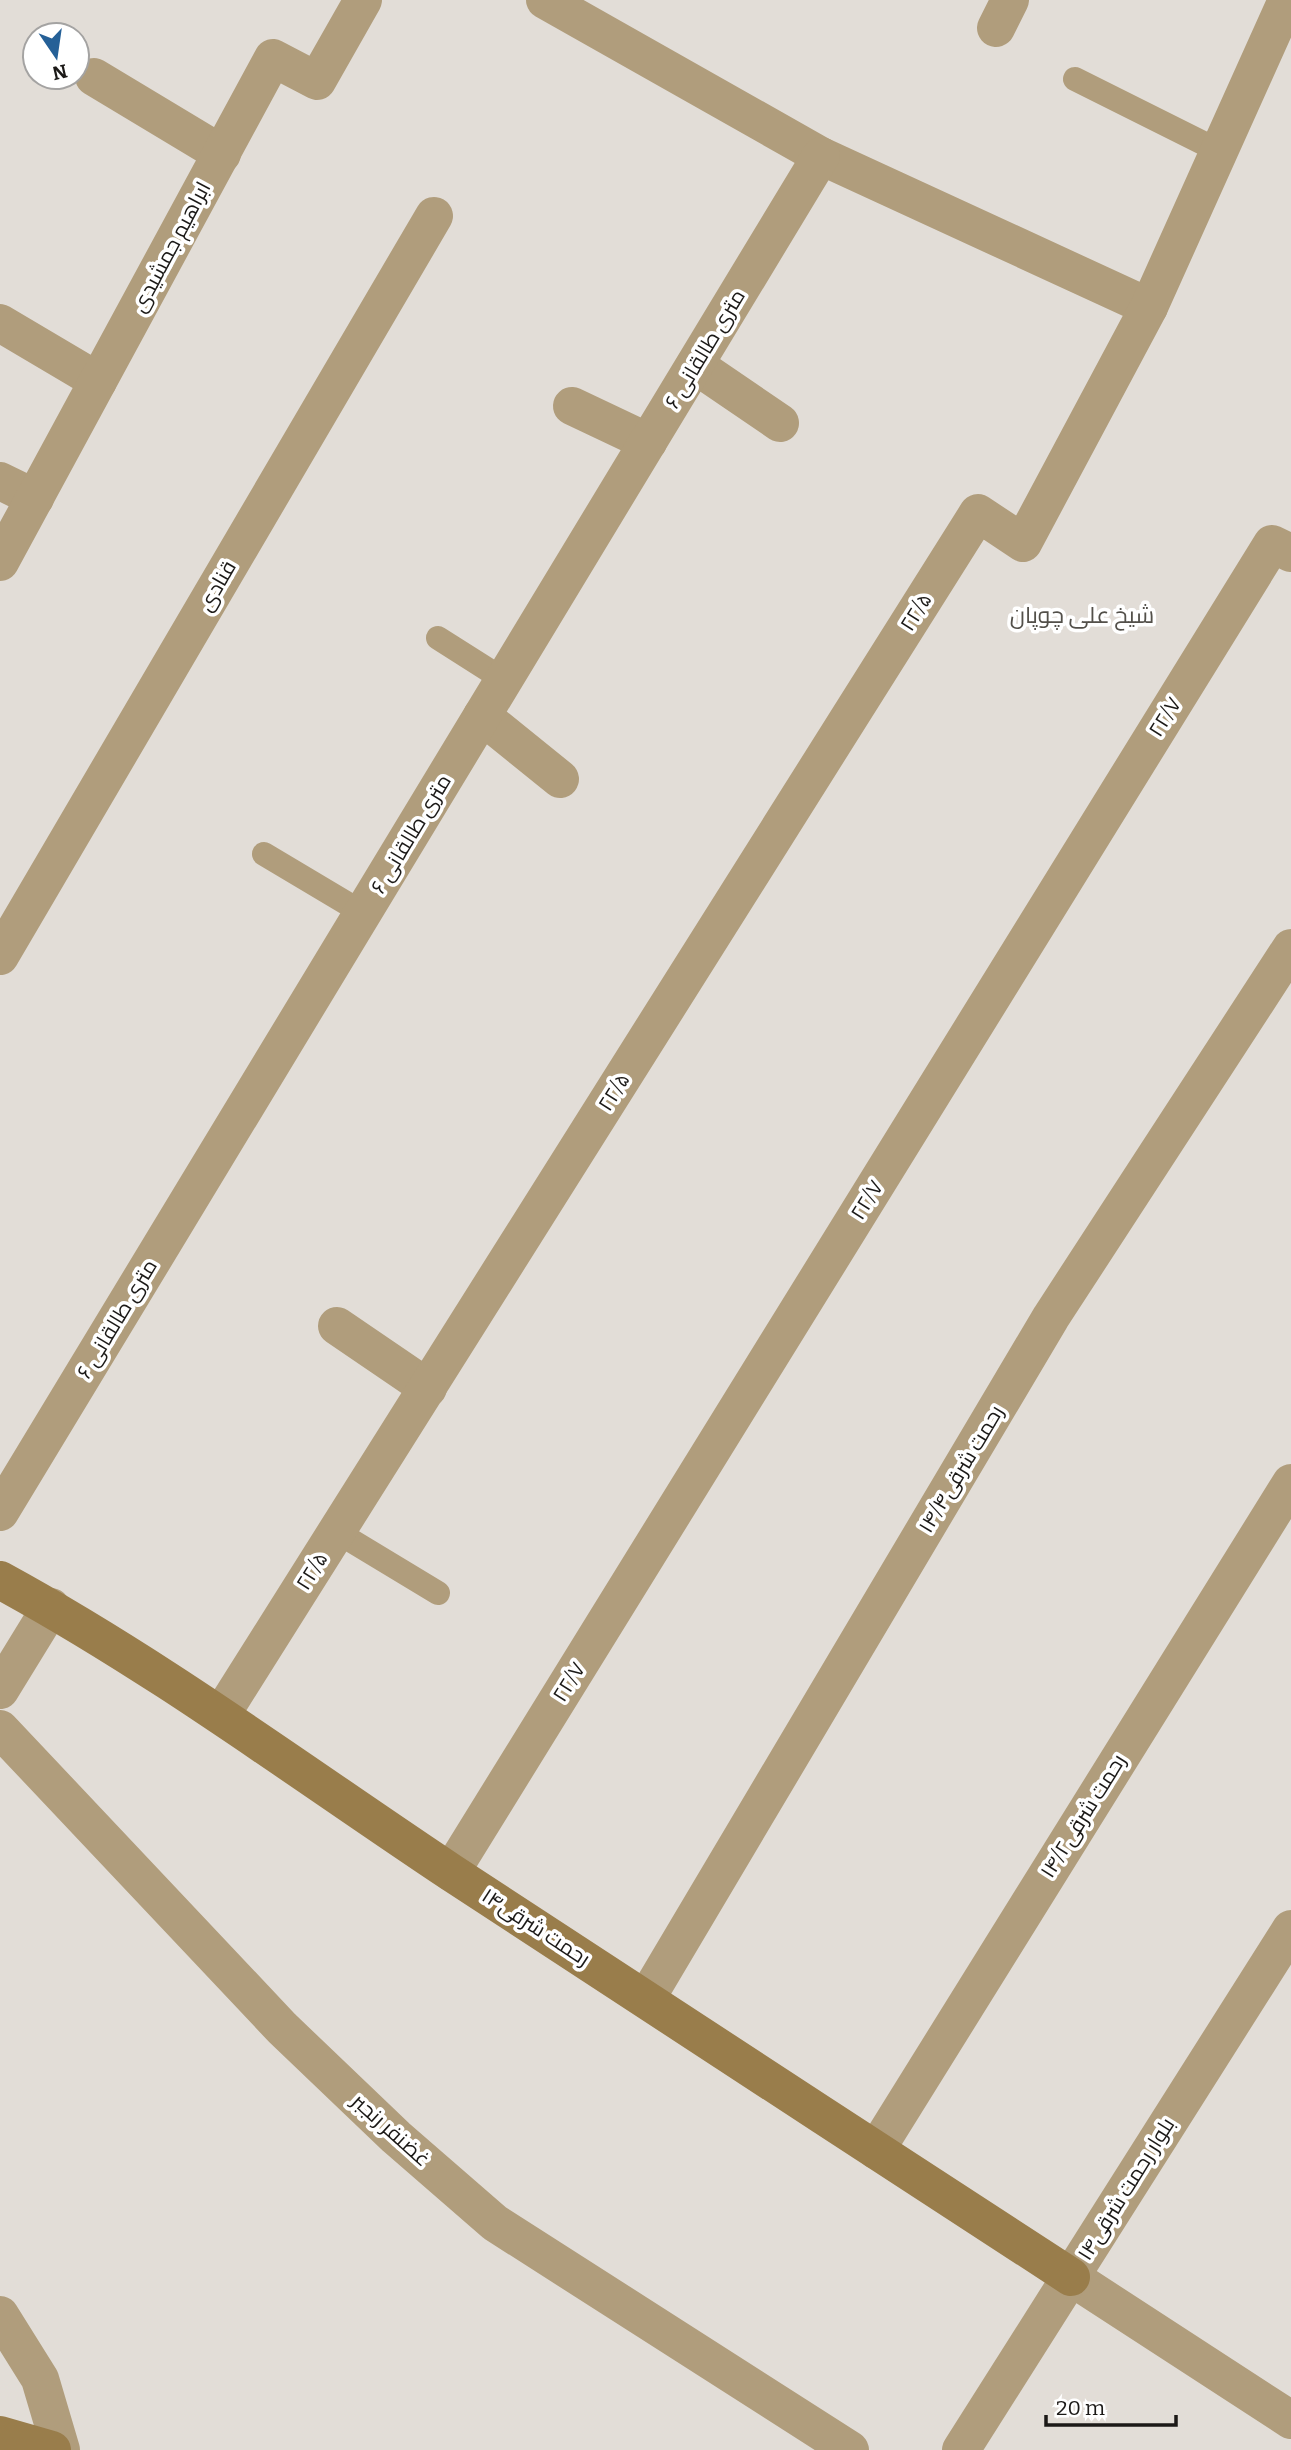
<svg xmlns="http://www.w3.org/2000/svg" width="1291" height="2450" font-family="Bitter,Cairo,serif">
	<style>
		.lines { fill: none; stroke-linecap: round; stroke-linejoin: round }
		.lane { stroke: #b09d7c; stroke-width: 24 }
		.street { stroke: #b09d7c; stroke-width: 38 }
		.secondary { stroke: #997d4b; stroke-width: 38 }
		.labels { text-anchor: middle; stroke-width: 7; stroke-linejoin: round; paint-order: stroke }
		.street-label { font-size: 21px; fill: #1b1917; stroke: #fff }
		.neighbourhood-label { font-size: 23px; fill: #53504a; stroke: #fff }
	</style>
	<rect width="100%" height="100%" fill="#e2ddd7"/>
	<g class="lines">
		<g class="lane">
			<path d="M1075,79L1219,151"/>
			<path d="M438,638L504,680"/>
			<path d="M264,854L363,913"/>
			<path d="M337,1532L438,1593"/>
		</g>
		<g class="street">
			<path d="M545,0L821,156L1149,307"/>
			<path d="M996,28L1010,0"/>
			<path d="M94,77L222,154"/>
			<path d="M0,323L98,381"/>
			<path d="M695,365L780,423"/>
			<path d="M572,406L648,442"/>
			<path d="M0,481L35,498"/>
			<path d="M0,562L273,58L317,81L363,0"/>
			<path d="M482,716L560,779"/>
			<path d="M0,956L434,216"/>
			<path d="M337,1326L428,1388"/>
			<path d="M0,1512L821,156"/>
			<path d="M0,1690L51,1607"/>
			<path d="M221,1715L978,513L1023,543L1149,307L1287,0"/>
			<path d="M0,1729L282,2028L396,2137L495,2223L850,2450"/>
			<path d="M451,1872L1272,544L1291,553"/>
			<path d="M646,1999L1051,1317L1291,948"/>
			<path d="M876,2150L1291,1483"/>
			<path d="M1071,2277L1291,2420"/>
			<path d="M0,2315L40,2379L61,2450"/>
			<path d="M961,2450L1291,1929"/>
		</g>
		<g class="secondary">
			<path d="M0,1580C158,1666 303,1774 452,1873C657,2009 865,2142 1071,2277"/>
			<path d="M0,2435L52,2450"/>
		</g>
	</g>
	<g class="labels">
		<g class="street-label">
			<text transform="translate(171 247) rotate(-62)" y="7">ابراهیم جمشیدی</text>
			<text transform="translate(705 349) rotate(-59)" y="7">۶ متری طالقانی</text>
			<text transform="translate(217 586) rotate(-60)" y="7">قنادی</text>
			<text transform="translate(916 612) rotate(-58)" y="7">۲۲/۵</text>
			<text transform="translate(1165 717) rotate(-58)" y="7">۲۲/۷</text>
			<text transform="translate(411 834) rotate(-59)" y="7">۶ متری طالقانی</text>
			<text transform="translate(614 1092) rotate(-58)" y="7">۲۲/۵</text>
			<text transform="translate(867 1200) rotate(-58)" y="7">۲۲/۷</text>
			<text transform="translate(117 1319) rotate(-59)" y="7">۶ متری طالقانی</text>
			<text transform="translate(961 1469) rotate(-59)" y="7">۱۴/۴رحمت شرقی</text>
			<text transform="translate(312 1571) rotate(-58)" y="7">۲۲/۵</text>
			<text transform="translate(569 1682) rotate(-58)" y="7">۲۲/۷</text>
			<text transform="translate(1083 1816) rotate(-58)" y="7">۱۴/۲رحمت شرقی</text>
			<text transform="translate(536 1927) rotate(33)" y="7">۱۴رحمت شرقی</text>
			<text transform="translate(391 2130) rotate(42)" y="7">غضنفر رنجبر</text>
			<text transform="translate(1126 2189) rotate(-58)" y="7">بلوار رحمت شرقی۱۴</text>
		</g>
		<g class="neighbourhood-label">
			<text x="1082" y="623">شیخ علی چوپان</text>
		</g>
	</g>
	<g transform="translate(56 56) rotate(167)"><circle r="33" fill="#ffffff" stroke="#a4a3a2" stroke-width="2"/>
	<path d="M0-5L12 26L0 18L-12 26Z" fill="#256097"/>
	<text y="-10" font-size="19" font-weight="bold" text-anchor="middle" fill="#1b1917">N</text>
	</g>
	<path d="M1046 2415v10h130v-10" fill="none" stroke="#1b1917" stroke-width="3.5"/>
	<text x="1056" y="2415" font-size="21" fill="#1b1917" stroke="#ffffff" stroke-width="5" paint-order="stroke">20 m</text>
</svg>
